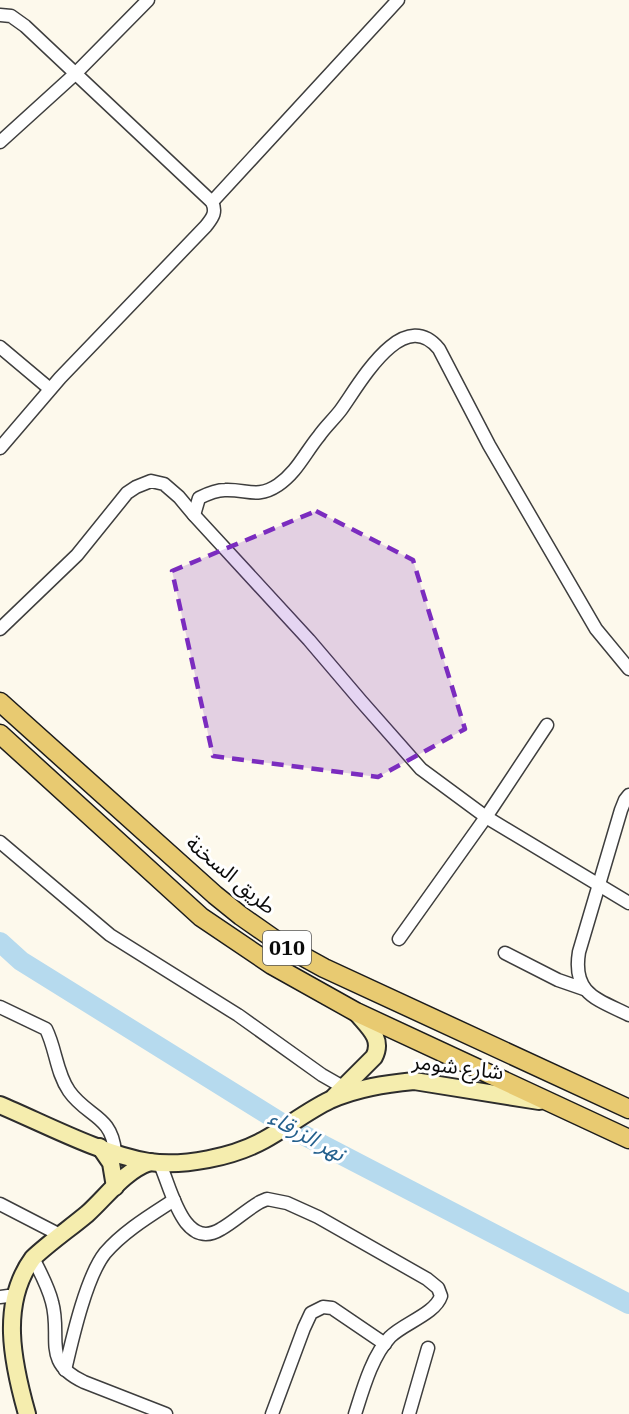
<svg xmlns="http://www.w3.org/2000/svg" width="629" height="1414" font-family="'IBM Plex Serif','Noto Sans Arabic',serif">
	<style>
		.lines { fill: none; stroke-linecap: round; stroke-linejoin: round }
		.river { stroke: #b6daee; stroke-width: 20 }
		.minor-casing { stroke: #3e3e3e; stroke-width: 15 }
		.secondary-casing { stroke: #2d2d2d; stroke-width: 20 }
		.primary-casing { stroke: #1c1c1c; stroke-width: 21 }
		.minor { stroke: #fff; stroke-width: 12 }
		.secondary { stroke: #f5edae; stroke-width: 16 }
		.primary { stroke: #e8ca71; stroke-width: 18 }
		.marked { fill: #7b2cbf; fill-opacity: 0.2; stroke: #7b2cbf; stroke-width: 4.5; stroke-dasharray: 12 8; stroke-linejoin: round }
		.labels { text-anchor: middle; stroke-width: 6; stroke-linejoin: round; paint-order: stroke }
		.shield { fill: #fff; stroke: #545454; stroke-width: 1.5 }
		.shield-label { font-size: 20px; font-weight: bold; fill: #0b0b0b }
		.street-label { font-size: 21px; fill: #0b0b0b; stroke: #fff }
		.water-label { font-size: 22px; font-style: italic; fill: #24608d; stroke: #fff }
	</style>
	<rect width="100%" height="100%" fill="#fdf9ec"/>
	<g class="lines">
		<path class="river" d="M0,942L21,961L288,1127L629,1304"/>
		<defs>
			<g id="minor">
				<path d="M0,15L11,16L25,26L212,202C217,213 212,218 206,226L60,378L0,448"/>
				<path d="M0,142L75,74L148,0"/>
				<path d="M212,202L398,0"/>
				<path d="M0,347L50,389"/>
				<path d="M194,515L199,498C207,494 216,490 225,490C247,489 257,499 278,485C297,472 305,453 319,436C325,427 333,420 340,411C358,387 402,304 439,349L489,445L596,629L629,669"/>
				<path d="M0,629L77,555L127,493L136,487L151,481L164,484L179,497L194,515L309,640L361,701L421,769L486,817L629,903"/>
				<path d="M629,795L625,800L621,810L579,952C572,994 597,999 629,1015"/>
				<path d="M0,842L110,935L238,1015L322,1075L343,1087"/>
				<path d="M399,939L486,817L547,725"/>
				<path d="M505,953L558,980L584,989"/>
				<path d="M0,1007L46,1029C56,1049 56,1072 69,1091C87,1117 112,1115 115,1152"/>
				<path d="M162,1169C172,1193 185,1251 221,1229C235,1221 246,1210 260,1202L267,1199L287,1203L318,1217L427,1279L438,1288L441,1296C435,1314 404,1323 390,1337C372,1356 363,1389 355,1414"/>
				<path d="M0,1204L62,1236"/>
				<path d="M33,1258C40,1272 48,1286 52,1302C62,1338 41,1362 84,1382L166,1414"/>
				<path d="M0,1297L8,1296"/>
				<path d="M65,1370C72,1340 86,1277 105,1253C124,1231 151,1215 174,1200"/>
				<path d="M272,1414L304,1328L311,1313L323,1307L332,1308L385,1344"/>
				<path d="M409,1414L428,1348"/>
			</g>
			<g id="secondary">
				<path d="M334,1097L374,1057C384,1038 367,1026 356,1012"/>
				<path d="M0,1105C45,1124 101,1154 149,1162C184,1167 233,1157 264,1140C286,1128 307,1111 330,1100C357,1088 385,1084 414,1081L539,1101"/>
				<path d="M100,1147L111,1163L115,1187"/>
				<path d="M27,1414C12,1361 0,1303 33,1258C50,1242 69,1229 87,1214C107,1196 124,1171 150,1162"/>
			</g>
			<g id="primary">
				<path d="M0,702L215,895L241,916L284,946L324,968L629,1109"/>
				<path d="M0,734L201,917L272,965L356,1012L629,1139"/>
			</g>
		</defs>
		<use href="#minor" class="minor-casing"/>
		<use href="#secondary" class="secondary-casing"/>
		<use href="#primary" class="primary-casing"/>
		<use href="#minor" class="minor"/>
		<use href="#secondary" class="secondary"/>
		<use href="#primary" class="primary"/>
	</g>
	<path class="marked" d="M316,511L413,560L465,729L378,777L213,756L172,571Z"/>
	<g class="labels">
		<rect class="shield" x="263" y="931" width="48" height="34" rx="4.5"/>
		<g class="shield-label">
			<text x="287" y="955">010</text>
		</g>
		<g class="street-label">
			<text transform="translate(231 875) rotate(40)" y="7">طريق السخنة</text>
			<text transform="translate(458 1067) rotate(7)" y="7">شارع شومر</text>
		</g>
		<g class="water-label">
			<text transform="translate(307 1135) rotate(29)" y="8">نهر الزرقاء</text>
		</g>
	</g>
</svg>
